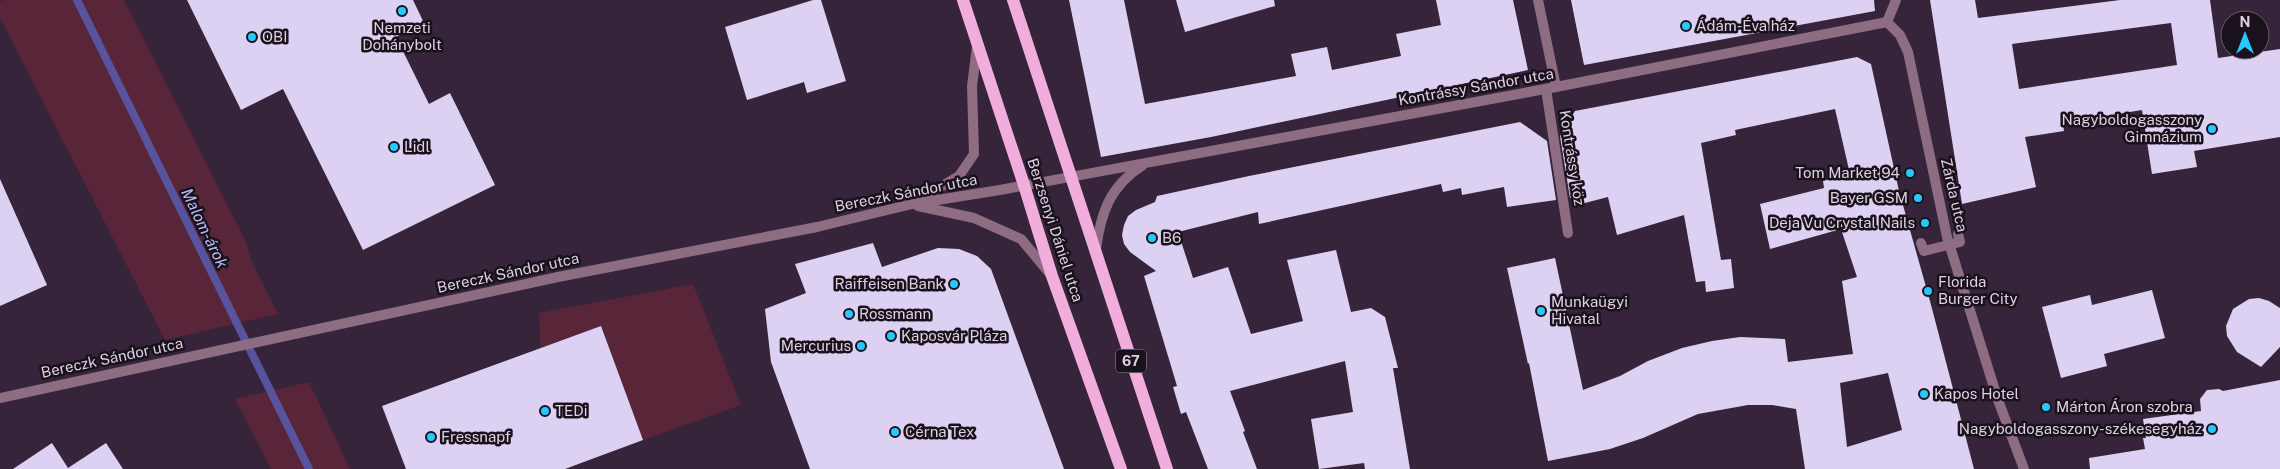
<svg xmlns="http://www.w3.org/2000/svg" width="2280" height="469" font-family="'Public Sans',sans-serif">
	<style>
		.green { fill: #582539 }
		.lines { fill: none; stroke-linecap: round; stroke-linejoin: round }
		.stream { stroke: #57539e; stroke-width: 8 }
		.building { fill: #ddd1f3; fill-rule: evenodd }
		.street { stroke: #8e6d83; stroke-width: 10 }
		.primary { stroke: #f1addb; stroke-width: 12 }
		.poi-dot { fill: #27c8ff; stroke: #19111b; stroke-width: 2 }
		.labels { text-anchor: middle; stroke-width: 5; stroke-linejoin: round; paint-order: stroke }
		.shield { fill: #19111b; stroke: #a398a6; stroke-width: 1 }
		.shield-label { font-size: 14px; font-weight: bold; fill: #ded2e1 }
		.poi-label { font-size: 15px; fill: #ded2e1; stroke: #19111b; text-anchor: start }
		.street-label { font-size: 15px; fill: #ded2e1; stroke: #19111b }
		.water-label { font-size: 16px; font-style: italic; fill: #b9bbf9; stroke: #19111b }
	</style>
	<rect width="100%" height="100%" fill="#36243a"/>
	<g class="green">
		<path d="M3,0H124L246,242L251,260L278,314L165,340L0,18V2Z"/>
		<path d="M693,284L741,405L643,440L601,326L540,348L539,313Z"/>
		<path d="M309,382L350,469H271L235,399Z"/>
	</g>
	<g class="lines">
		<path class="stream" d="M77,0L309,469"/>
	</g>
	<g class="building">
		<path d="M187,0H413L424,23L396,37L429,104L450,93L495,185L363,250L283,89L241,110Z"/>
		<path d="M813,0H821L846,81L807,93L804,82L747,100L725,27Z"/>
		<path d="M1069,0H1124L1145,104L1296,76L1291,54L1327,47L1332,70L1401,56L1396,34L1441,25L1436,0H1513L1528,70L1211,137L1101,157Z"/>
		<path d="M1176,0H1274L1275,6L1185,32Z"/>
		<path d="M1571,0H1874L1875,11L1584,65Z"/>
		<path d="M1930,0H1975L1978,18L2120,0H2210L2218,58L2280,49V137L2194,151L2197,167L2152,174L2142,110L2063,123L2064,131L2025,137L2036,187L1962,204ZM2171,23L2177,65L2019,89L2012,44Z"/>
		<path d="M1857,57L1871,64L1899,191L1930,301L1974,469H1805L1796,409L1772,405H1748L1698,414L1643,438L1610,449L1548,461L1529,363L1528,364L1507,268L1555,258L1583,390L1620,376L1648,361L1682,348L1712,341L1740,337L1785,339L1788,362L1853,354L1842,281L1857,277L1841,229L1770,249L1760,204L1824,188L1823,181L1850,174L1835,109L1735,130L1736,135L1701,143L1721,260L1731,259L1734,288L1706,292L1705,281L1696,282L1684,215L1617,235L1608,197L1581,204L1580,196L1570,198L1560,136L1575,111ZM1888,373L1902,430L1847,447L1840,383Z"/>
		<path d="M1520,122L1547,141L1556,200L1507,207L1504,187L1462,195L1461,188L1443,192L1441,184L1259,224L1258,212L1178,232L1193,278L1228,267L1251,334L1303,321L1287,260L1336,250L1351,312L1371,308L1385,317L1398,368H1393L1410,469H1365L1364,463L1319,469L1311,419L1353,412L1345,361L1230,391L1245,431L1243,432L1257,469H1208L1186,412L1181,414L1173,387L1177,386L1144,276L1156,271L1130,252L1124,244L1122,235L1124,225L1128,216L1136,210L1155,202L1157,196L1249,176Z"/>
		<path d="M0,179L47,285L0,306Z"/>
		<path d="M873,243L882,267L938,248L959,249L977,256L991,269L1064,469H810L771,362L765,309L806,293L795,264Z"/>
		<path d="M2152,290L2165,338L2104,354L2107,366L2061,378L2042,307L2090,295L2092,305Z"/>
		<path d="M2259,298L2269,301L2280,308V347L2261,367L2237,352L2227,336L2226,326L2233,309L2249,299Z"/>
		<path d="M601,326L643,440L565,469H406L382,406Z"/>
		<path d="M2280,380V469H2090L2089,458L2145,449L2143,438H2146L2143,419L2201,411L2200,399L2207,390L2219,389L2223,391Z"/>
		<path d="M52,443L68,468L106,443L123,469H13Z"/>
	</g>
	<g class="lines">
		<g class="street">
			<path d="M1538,0L1556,87"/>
			<path d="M1887,22L1900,35L1908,52L1947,237L1998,400L2024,469"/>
			<path d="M1887,22L1896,0"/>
			<path d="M1546,89L1568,233"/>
			<path d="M917,201L959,176L974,154L972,86L977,46"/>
			<path d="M918,206L974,218L1021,239L1051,275"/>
			<path d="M1921,243L1924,251L1960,242L1958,234"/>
			<path d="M1096,249C1101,212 1110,186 1143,165"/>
			<path d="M0,398L558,277L817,227L912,204L1000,190L1556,87L1887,22"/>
		</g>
		<g class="primary">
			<path d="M963,0L1024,185L1052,276L1121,469"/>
			<path d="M1013,0L1167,469"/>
		</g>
	</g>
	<g class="poi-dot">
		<circle cx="402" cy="11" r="5"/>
		<circle cx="1686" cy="26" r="5"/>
		<circle cx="252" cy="37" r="5"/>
		<circle cx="2212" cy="129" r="5"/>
		<circle cx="394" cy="147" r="5"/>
		<circle cx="1910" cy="173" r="5"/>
		<circle cx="1918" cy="198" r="5"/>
		<circle cx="1925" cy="223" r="5"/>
		<circle cx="1152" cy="238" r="5"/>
		<circle cx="954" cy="284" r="5"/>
		<circle cx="1928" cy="291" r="5"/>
		<circle cx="1541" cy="311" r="5"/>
		<circle cx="849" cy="314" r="5"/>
		<circle cx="891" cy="336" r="5"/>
		<circle cx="861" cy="346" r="5"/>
		<circle cx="1924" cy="394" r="5"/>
		<circle cx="2046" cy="407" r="5"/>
		<circle cx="545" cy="411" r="5"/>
		<circle cx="2212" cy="429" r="5"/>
		<circle cx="895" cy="432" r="5"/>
		<circle cx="431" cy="437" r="5"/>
	</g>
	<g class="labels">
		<rect class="shield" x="1116" y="349.5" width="30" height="23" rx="4"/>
		<g class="shield-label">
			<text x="1131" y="366">67</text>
		</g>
		<g class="poi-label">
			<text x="1696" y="31">Ádám-Éva ház</text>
			<text x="402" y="33" text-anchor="middle">Nemzeti<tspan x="402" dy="17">Dohánybolt</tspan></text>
			<text x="262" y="42">OBI</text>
			<text x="2202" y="125" text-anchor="end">Nagyboldogasszony<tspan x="2202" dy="17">Gimnázium</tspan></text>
			<text x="404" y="152">Lidl</text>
			<text x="1900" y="178" text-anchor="end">Tom Market 94</text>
			<text x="1908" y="203" text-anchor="end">Bayer GSM</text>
			<text x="1915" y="228" text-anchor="end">Deja Vu Crystal Nails</text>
			<text x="1162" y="243">B6</text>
			<text x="1938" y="287">Florida<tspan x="1938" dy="17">Burger City</tspan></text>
			<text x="944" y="289" text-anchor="end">Raiffeisen Bank</text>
			<text x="1551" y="307">Munkaügyi<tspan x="1551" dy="17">Hivatal</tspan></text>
			<text x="859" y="319">Rossmann</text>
			<text x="901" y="341">Kaposvár Pláza</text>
			<text x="851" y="351" text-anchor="end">Mercurius</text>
			<text x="1934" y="399">Kapos Hotel</text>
			<text x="2056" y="412">Márton Áron szobra</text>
			<text x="555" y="416">TEDi</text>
			<text x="2202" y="434" text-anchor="end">Nagyboldogasszony-székesegyház</text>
			<text x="905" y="437">Cérna Tex</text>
			<text x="441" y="442">Fressnapf</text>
		</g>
		<g class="street-label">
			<text transform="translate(1476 87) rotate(-10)" y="5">Kontrássy Sándor utca</text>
			<text transform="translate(1572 158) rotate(81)" y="5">Kontrássy köz</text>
			<text transform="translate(906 193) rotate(-11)" y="5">Bereczk Sándor utca</text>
			<text transform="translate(1954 195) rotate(77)" y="5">Zárda utca</text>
			<text transform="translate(1055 230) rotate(72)" y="5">Berzsenyi Dániel utca</text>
			<text transform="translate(508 273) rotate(-12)" y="5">Bereczk Sándor utca</text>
			<text transform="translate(112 358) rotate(-12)" y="5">Bereczk Sándor utca</text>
		</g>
		<g class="water-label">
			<text transform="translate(205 228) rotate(64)" y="6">Malom-árok</text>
		</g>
	</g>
	<g transform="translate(2245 35)"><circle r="24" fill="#19111b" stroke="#685e6a"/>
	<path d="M0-4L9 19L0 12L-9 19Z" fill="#27c8ff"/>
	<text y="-8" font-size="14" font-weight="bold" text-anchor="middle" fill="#ded2e1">N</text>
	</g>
</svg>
